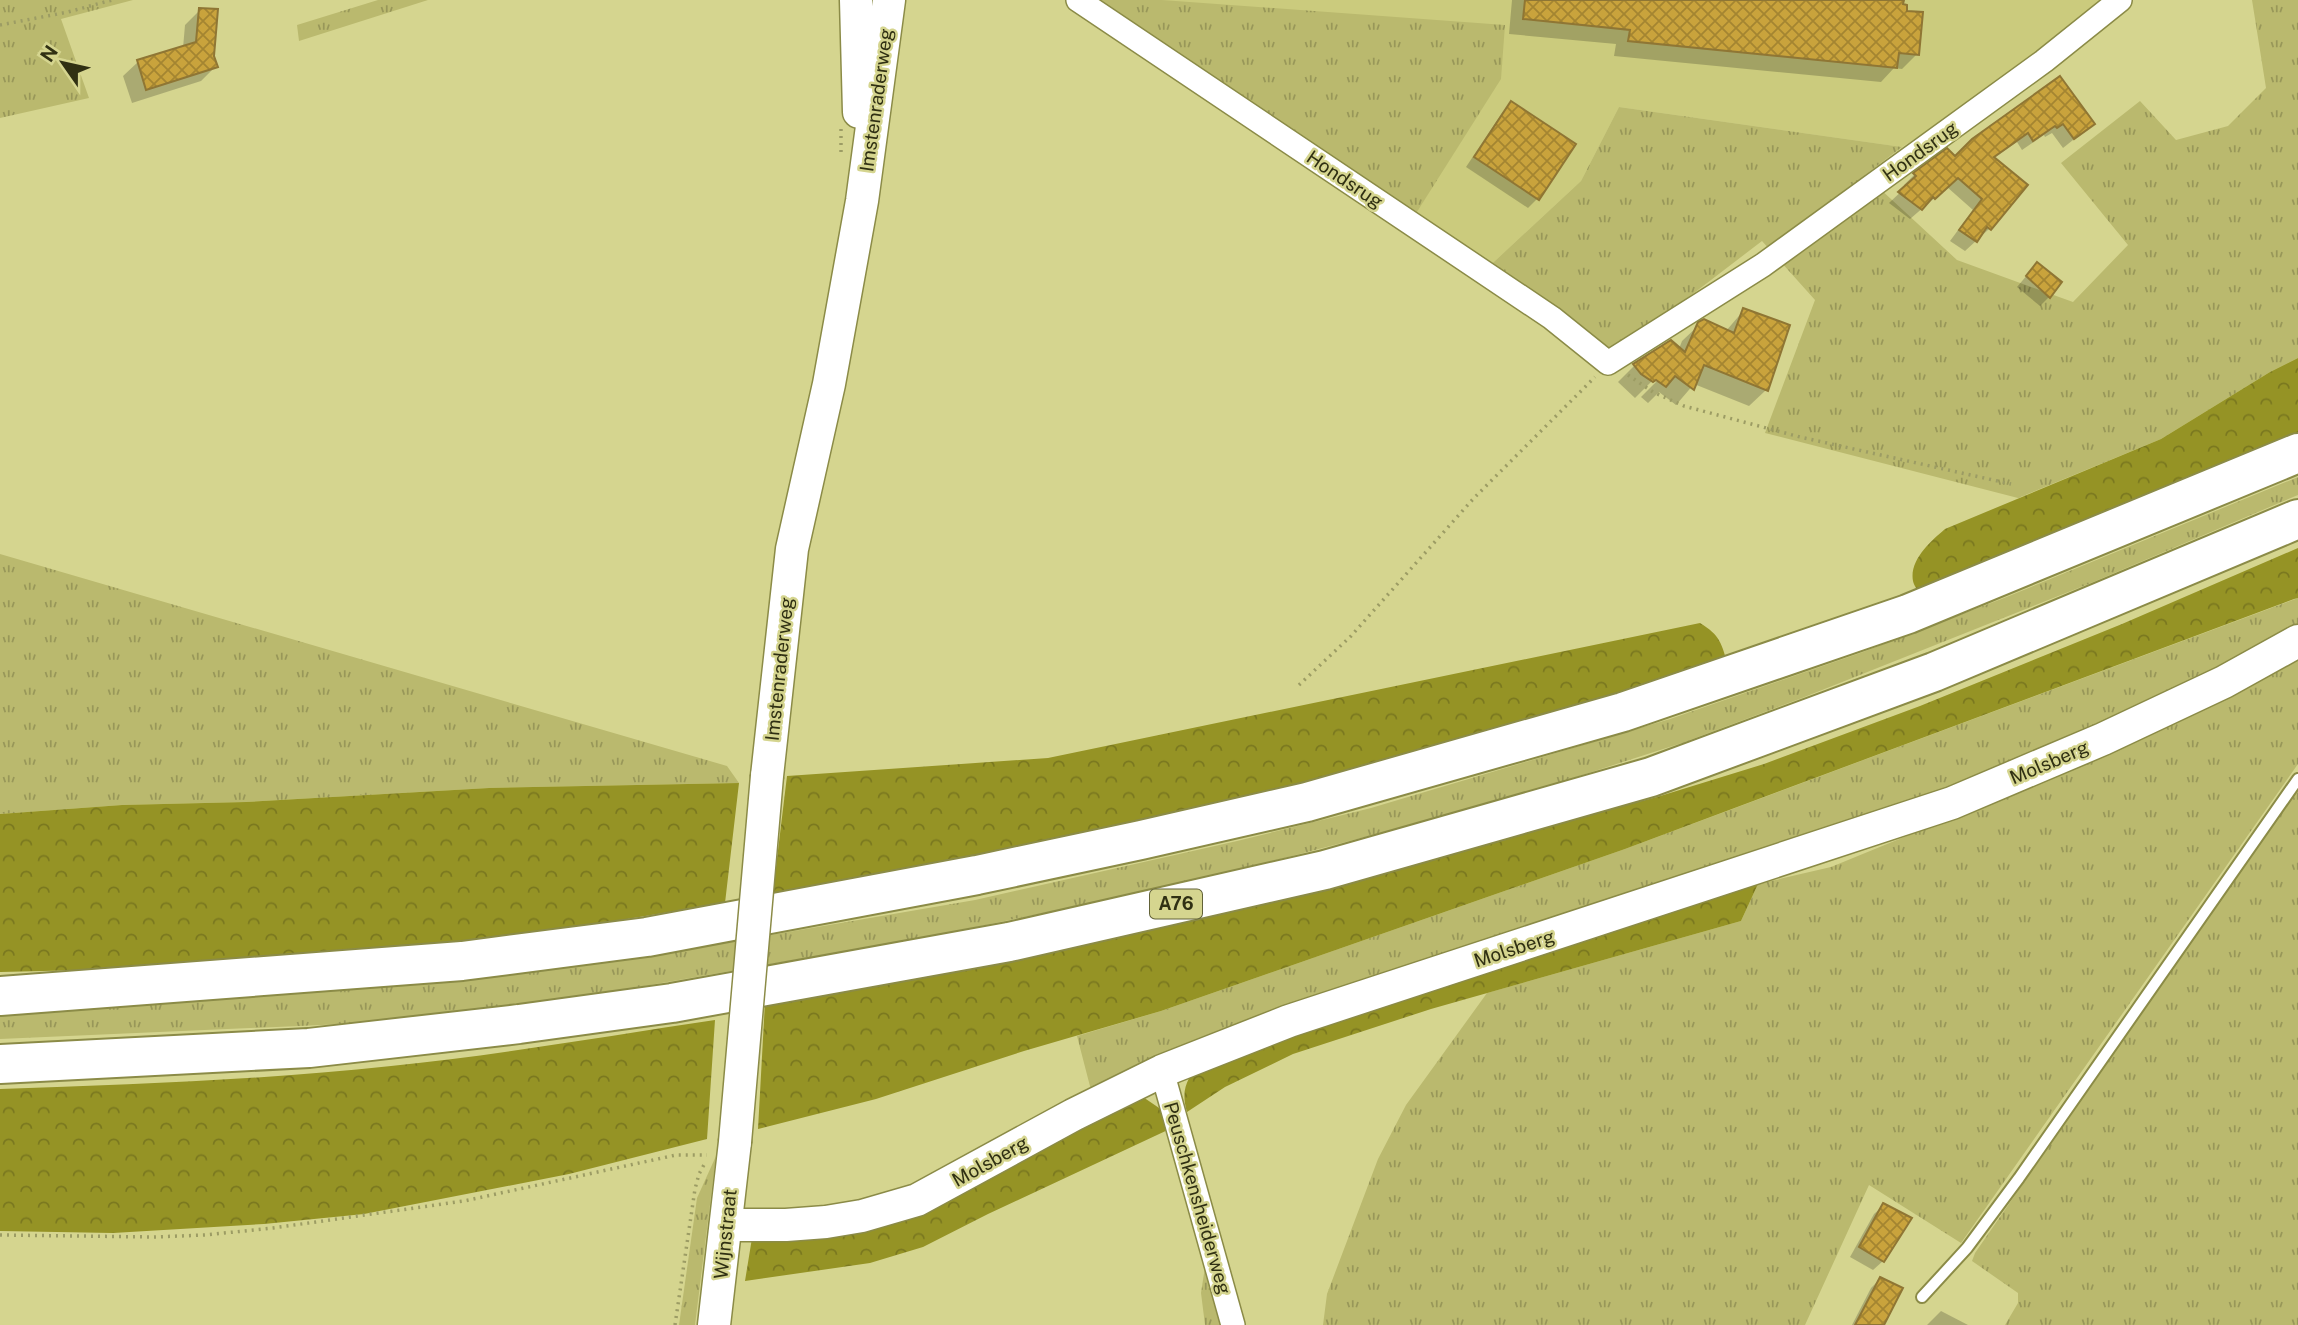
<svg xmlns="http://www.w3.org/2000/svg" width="2298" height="1325" font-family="'Public Sans',sans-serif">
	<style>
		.built { fill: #cbcb7d }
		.grass { fill: url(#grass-tufts) }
		.forest { fill: url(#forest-crowns) }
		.shadow { fill: #0003 }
		.building { fill: url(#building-cross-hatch); stroke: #8f7634; stroke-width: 2 }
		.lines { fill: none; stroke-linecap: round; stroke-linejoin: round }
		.lane-casing { stroke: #8b8b47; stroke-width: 14 }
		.street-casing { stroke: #8b8b47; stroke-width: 26 }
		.secondary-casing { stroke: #8b8b47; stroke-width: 35 }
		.highway-casing { stroke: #8b8b47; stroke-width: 42 }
		.path { stroke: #9c9c64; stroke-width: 3.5; stroke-dasharray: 2 5; stroke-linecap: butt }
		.lane { stroke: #fff; stroke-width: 10 }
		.street { stroke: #fff; stroke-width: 23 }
		.secondary { stroke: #fff; stroke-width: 32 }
		.highway { stroke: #fff; stroke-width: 38 }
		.secondary-bridge-casing { stroke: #8b8b47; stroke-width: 35; stroke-linecap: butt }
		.secondary-bridge { stroke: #fff; stroke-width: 32 }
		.labels { text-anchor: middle; stroke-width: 5; stroke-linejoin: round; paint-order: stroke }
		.shield { fill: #d5d58f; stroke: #626238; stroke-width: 2 }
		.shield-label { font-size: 18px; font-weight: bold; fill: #303013 }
		.street-label { font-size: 19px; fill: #303013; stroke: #d5d58f }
	</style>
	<defs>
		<pattern id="grass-tufts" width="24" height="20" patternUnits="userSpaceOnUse" patternTransform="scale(1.75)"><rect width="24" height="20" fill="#bab96e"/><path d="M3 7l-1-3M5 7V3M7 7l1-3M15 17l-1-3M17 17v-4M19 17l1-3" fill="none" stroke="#989759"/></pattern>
		<pattern id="forest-crowns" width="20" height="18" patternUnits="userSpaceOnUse" patternTransform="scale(1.75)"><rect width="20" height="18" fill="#959325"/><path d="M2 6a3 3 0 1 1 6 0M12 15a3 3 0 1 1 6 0" fill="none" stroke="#7a781f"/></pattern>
		<pattern id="building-cross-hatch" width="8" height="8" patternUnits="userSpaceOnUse" patternTransform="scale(1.75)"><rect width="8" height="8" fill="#c9a33c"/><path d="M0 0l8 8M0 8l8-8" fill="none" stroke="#a48531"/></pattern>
	</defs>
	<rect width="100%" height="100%" fill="#d5d58f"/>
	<path class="built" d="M1093,0H2133L1902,147L1619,107L1581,181L1482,273Z"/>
	<g class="grass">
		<path d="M0,0H133L61,19L89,98L0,118Z"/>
		<path d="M378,0H428L299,41L297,25Z"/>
		<path d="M1093,0H1162L1505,25L1501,79L1415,215Z"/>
		<path d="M2252,0H2298V358L2270,372L2161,439L2018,498L1765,433L1815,300L1762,241L1609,358L1482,273L1581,181L1619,107L1902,147L1865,175L1957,260L2073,302L2128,245L2061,163L2140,101L2176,140L2228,126L2266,88Z"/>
		<path d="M2298,477V495L2091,583L1802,698L1682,743L1495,803L1188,883L938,935L540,1004L344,1024L0,1039V1008L279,994L571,965L724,943L975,900L1237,841L1371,808L1670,719L1863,652L2004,598Z"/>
		<path d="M0,554L727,766L739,783L489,788L246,802L122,805L0,814Z"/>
		<path d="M2298,598V629L2059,751L1572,916L1341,987L1239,1023L1169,1054L1092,1094L1077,1036L1161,1011L1625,849Z"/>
		<path d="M2298,650V764L1961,1243L1869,1185L1805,1325H1323L1327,1294L1378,1159L1406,1105L1487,993L1741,921L1758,884L1831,867L2041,781Z"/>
		<path d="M2298,786V1325H2005L2018,1303V1293L1972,1261L1975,1253Z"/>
		<path d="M716,1156L695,1325H679L697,1198Z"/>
		<path d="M1207,1254L1227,1325H1205L1201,1293Z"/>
	</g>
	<g class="forest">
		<path d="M2298,358V440L1922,596C1919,592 1914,586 1913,581C1909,560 1931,541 1945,529L2161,439L2270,372Z"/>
		<path d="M2298,548V598L2294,599L1625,849L1161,1011L1024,1051L876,1099L758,1129L765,1002L988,965L1122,936L1657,797L1764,764L1920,706L2122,624Z"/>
		<path d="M1700,623C1720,635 1722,644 1728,666L1430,761L772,900L787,776L1048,758Z"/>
		<path d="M739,783L725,903C612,921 498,942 383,952C255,962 128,970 0,972V814L122,805L246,802L489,788Z"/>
		<path d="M1758,884L1741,921L1431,1009L1293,1054L1225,1087L1187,1112C1180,1088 1188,1079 1201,1060L1715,894Z"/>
		<path d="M715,1020L707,1139L569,1174L364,1214L264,1224L113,1233L0,1231V1089C130,1085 261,1080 391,1066C499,1055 607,1036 715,1020Z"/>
		<path d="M1143,1097L1162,1110L1172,1128L988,1214L923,1247L870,1263L745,1281L752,1238L1022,1154Z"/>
	</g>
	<g class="shadow">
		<path d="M1512,0H1902L1917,54L1902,69L1894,68L1881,82L1614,56L1616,44L1509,34Z"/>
		<path d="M200,10L216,66L201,81L132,103L123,76L138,62L183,48L185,25Z"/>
		<path d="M2060,78L2093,124L2063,148L2052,133L2045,137L2044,135L2022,150L2017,142L1993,159L2026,185L1989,229L1965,251L1950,241L1973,210L1947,187L1910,219L1889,203L1906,187L1904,185L1915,174L1955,159Z"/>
		<path d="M1511,103L1538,198L1528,208L1466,167L1502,113Z"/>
		<path d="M2028,274L2049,297L2040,306L2017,287Z"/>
		<path d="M1744,310L1766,390L1749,406L1694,384L1676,405L1659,392L1648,403L1641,397L1663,375L1661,372L1635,398L1618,382L1634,366L1679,349L1682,341L1700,324L1726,331Z"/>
		<path d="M1884,1205L1883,1261L1873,1270L1850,1257L1874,1214Z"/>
		<path d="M1880,1279L1883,1325H1852L1871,1288Z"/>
		<path d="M1941,1311L1968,1325H1927Z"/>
	</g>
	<g class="building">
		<path d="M1525,0H1904L1903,4L1907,5V11L1923,12L1919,55L1899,53L1897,68L1628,41L1630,30L1523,19Z"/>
		<path d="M199,8L218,9L214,56L218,67L146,90L137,60L196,42Z"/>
		<path d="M2060,76L2095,124L2074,139L2063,124L2057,128L2055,126L2033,141L2028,133L1994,157L2028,185L1991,230L1987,227L1977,242L1959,230L1982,199L1958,178L1935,199L1933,197L1922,210L1898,192L1916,176L1913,173L1947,148L1955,156L1972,139Z"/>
		<path d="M1511,101L1576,144L1539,200L1474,157Z"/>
		<path d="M2037,262L2062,282L2050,298L2026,276Z"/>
		<path d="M1743,308L1790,325L1768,391L1704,365L1694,390L1675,376L1666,387L1656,380L1653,382L1641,374L1633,364L1671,340L1685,352L1698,322L1704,319L1734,333Z"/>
		<path d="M1883,1203L1912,1218L1884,1262L1859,1247Z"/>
		<path d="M1880,1277L1903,1288L1884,1325H1855Z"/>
	</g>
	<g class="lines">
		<defs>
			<path id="lane" d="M1922,1297L1967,1248L2019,1178L2298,779"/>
			<g id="street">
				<path d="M1078,0L1552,318L1608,363L1763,265L2044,61L2120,0"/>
				<path d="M1162,1071L1233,1325"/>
			</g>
			<g id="secondary">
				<path d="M856,0L859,112"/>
				<path d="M767,776L792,549L829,384L862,201L889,0"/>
				<path d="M726,1225H786L826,1222L862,1216L917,1200L1073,1115L1162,1071L1289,1021L1952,803L2103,739L2224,682L2298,641"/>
				<path d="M714,1325L735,1142"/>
			</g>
			<g id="highway">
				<path d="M0,996L462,961L647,937L977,875L1141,840L1307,802L1623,712L1908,614L2298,453"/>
				<path d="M0,1064L309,1048L519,1024L672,1003L1009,942L1325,870L1651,777L1934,672L2298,519"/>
			</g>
		</defs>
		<use href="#lane" class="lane-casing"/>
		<use href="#street" class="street-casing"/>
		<use href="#secondary" class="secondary-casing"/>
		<use href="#highway" class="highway-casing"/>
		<g class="path">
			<path d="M0,25L68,12L112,0"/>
			<path d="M841,152V128"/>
			<path d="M1628,375L1653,392L1684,406L1800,437L2011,484"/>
			<path d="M1299,685L1351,636L1474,498L1595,377"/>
			<path d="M0,1235L154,1237L205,1235L273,1228L464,1201L676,1155H707"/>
			<path d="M675,1325L695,1189L699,1174L705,1163"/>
		</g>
		<use href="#lane" class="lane"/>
		<use href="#street" class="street"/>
		<use href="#secondary" class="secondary"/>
		<use href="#highway" class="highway"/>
		<defs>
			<path id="secondary-bridge" d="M735,1142L767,776"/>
		</defs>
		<use href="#secondary-bridge" class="secondary-bridge-casing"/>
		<use href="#secondary-bridge" class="secondary-bridge"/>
	</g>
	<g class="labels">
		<rect class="shield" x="1150" y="889.5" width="52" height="29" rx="5"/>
		<g class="shield-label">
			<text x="1176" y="910">A76</text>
		</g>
		<g class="street-label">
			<text transform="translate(876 100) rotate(-82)" y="7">Imstenraderweg</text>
			<text transform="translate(1920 151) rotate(-36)" y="7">Hondsrug</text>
			<text transform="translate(1345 179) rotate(34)" y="7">Hondsrug</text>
			<text transform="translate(779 669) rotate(-84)" y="7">Imstenraderweg</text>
			<text transform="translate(2049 762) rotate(-23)" y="7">Molsberg</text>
			<text transform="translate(1514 948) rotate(-18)" y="7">Molsberg</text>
			<text transform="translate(990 1161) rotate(-29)" y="7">Molsberg</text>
			<text transform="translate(1198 1198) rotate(74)" y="7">Peuschkensheiderweg</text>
			<text transform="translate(725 1234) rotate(-84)" y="7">Wijnstraat</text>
		</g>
	</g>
	<g transform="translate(63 63) rotate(304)" stroke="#d5d58f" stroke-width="5" paint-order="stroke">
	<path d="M0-5L12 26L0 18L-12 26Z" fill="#303013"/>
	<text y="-10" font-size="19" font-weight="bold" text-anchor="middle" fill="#303013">N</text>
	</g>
</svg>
